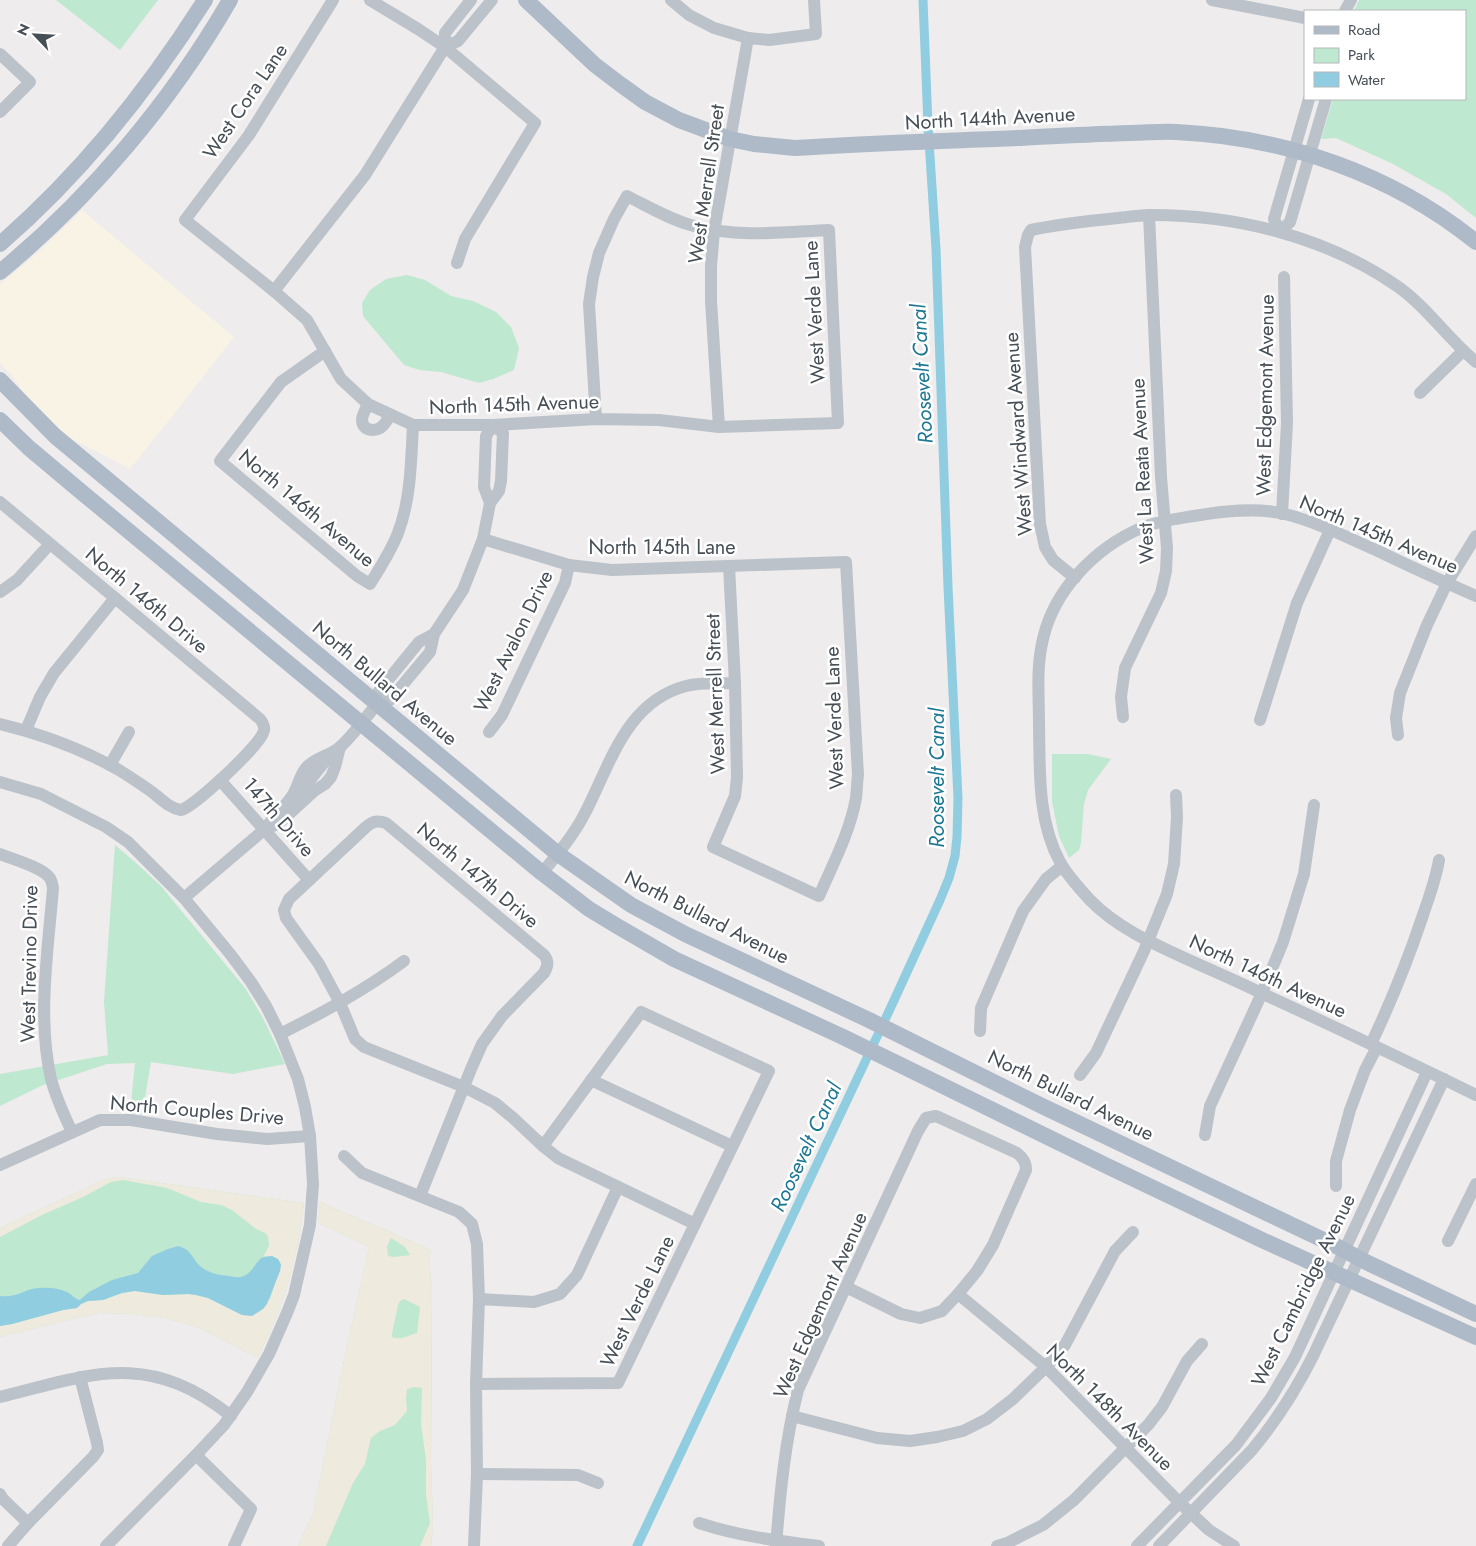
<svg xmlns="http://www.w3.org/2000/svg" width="1476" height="1546" font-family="Jost,sans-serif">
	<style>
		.commercial { fill: #f8f3e5 }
		.green { fill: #bee8cf }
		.sand { fill: #eeeadd; fill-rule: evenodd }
		.water { fill: #90cde0 }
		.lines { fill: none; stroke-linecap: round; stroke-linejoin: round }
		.canal { stroke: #90cde0; stroke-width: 9 }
		.minor { stroke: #bbc2c9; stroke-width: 12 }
		.major { stroke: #aebac8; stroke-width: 16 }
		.labels { text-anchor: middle; stroke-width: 5; stroke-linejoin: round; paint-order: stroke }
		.street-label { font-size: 20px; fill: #464e56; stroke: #fff }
		.water-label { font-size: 21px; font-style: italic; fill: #1c7793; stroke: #fff }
	</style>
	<rect width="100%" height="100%" fill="#eeecec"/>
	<path class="commercial" d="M82,210L234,337L179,408L130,469L68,437L35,409L13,377L0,363V284L34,256Z"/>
	<g class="green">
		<path d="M56,0H158L120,50Z"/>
		<path d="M1359,0H1476V218L1446,194L1393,164L1336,138L1321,139L1333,99H1465V11H1354Z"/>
		<path d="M407,275L425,280L451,296L473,301L496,312L511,327L519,348L514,370L493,379L479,383L441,372L420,370L404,365L363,316L362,303L370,290L386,279Z"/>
		<path d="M1052,754H1088L1111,759L1088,790L1084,804L1081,843L1079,850L1069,858L1059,836L1052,802Z"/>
		<path d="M115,845L135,862L161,886L245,988L263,1018L285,1064L233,1074L151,1062L142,1115L130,1113L135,1063L107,1064L43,1085L0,1106V1074L108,1055L104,1002Z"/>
		<path d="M115,1177L126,1178L304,1203C298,1258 283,1310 257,1358L200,1328L165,1318L131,1314L98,1313L0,1337V1228L103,1180Z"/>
		<path d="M320,1202L423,1246L431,1251L429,1261L432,1290L431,1464L433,1525L431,1546H298L313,1514L346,1351L369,1247L318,1223Z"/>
	</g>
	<g class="sand">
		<path d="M115,1177L126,1178L304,1203C298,1258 283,1310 257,1358L200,1328L165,1318L131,1314L98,1313L0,1337V1326L12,1324L63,1310L77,1308L81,1304L88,1301L103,1300L122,1293L135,1291L163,1295L188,1294L196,1295L208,1298L242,1315L270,1299L281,1265L280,1261L272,1256L263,1257L269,1246L268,1236L265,1233L256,1229L232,1210L221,1205L201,1202L167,1188L123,1180L111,1182L83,1197L42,1215L0,1237V1228L103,1180Z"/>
		<path d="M320,1202L423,1246L431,1251L429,1261L432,1290L431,1464L433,1525L431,1546H420L430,1523L426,1495V1460L421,1424L422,1388L414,1387L407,1389L406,1399L407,1411L395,1425L380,1431L371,1438L365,1464L353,1483L326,1546H298L313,1514L346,1351L369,1247L318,1223ZM391,1238L405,1247L410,1255L394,1257L388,1256L387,1246ZM404,1299L420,1307L417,1333C408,1335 402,1341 392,1337V1334L398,1305L400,1301Z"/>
	</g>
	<path class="water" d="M178,1246C192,1250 191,1257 200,1266C208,1273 218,1275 229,1276C234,1277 239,1278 244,1276C253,1272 255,1262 263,1257L272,1256L278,1259L281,1265L280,1271L267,1304L263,1309L252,1316L242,1315L208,1298L196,1295L188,1294L163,1295L135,1291L122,1293L103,1300L88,1301L81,1304L77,1308L63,1310L12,1324L0,1326V1296C19,1298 23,1289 39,1288C47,1287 59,1288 67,1292C72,1294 74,1299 80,1300L89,1292L112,1280L138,1273L152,1256L168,1249Z"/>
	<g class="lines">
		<path class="canal" d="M637,1546L890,1009L940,900L949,878L955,856L957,837L958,798L948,587L936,249L928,125L923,0"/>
		<g class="minor">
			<path d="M333,0L249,135L185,220L274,291L307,320L341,379L368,404L413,425H493L596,419L659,420L719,427L838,423L829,230C784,232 739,238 694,226C671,220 649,207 627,196L614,219L599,253L593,277L589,304L596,419"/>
			<path d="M370,0L418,29L445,47L535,123L465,239L457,263"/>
			<path d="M671,0L689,15L714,28L748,38L769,40L816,34L814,0"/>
			<path d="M1212,0L1305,18"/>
			<path d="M1345,11L1351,0"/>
			<path d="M445,47V33L471,0"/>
			<path d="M0,54L30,82L0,112"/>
			<path d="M1309,99L1274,219L1280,232L1290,222L1326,99"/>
			<path d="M274,291L365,175L445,47L458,41L492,0"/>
			<path d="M325,351L281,382L220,461L357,576L370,584C380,568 391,551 398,533C411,499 411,461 413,425"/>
			<path d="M1420,393L1463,351"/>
			<path d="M368,404C366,409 362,415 362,420C362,430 373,432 380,428C385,425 388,419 390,415"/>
			<path d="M719,427L711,301V266L714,231L748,38"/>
			<path d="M0,502L260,719C263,723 266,728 263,733C258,747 195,806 181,810C169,808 161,799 152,792C141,784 130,777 119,770C82,749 42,734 0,724"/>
			<path d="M1282,514L1287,423L1284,277"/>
			<path d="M483,539L569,565L612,570L846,562L858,775C857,782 857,790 856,798C850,832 833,864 819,896L713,847L735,796L737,777L735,683L729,566"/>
			<path d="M1075,578L1053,560L1045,547L1040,524L1025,247L1028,235L1031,230C1060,224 1088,221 1118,218C1129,217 1140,215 1152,215C1237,215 1326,237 1397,286C1427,307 1448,339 1476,362"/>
			<path d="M0,592L17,580L50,544"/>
			<path d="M1476,596C1442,581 1409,566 1376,550C1346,537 1317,522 1285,514C1256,507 1223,511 1194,516C1176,519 1158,521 1141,528C1095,548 1054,590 1043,639C1036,667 1039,696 1039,724C1040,769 1037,820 1060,862C1067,875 1079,888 1090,900C1117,928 1154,944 1189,960C1213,971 1237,981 1261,993C1333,1026 1405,1060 1476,1095"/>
			<path d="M377,704L390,700L430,652L434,634L463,590L483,539L490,503L499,491L501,481L503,433L493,425L486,436L484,487L490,503"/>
			<path d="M377,704L379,691L419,642L434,634"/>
			<path d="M1123,717L1121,697L1125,668L1161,593L1166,571L1167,548L1161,477L1149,215"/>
			<path d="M1260,720L1297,603L1330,530"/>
			<path d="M26,730L40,697L54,673L115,598"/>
			<path d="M489,732L502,715L565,583L569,565"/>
			<path d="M1398,735L1396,718L1400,693L1427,625L1447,583L1476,536"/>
			<path d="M110,765L129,732"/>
			<path d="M220,780L309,880"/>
			<path d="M0,782L41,794L106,827L128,842L184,898L231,955L251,982L266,1006L280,1034L298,1079L305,1107L310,1136L313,1184L310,1225L294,1295L287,1313L269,1354L247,1392L224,1425L196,1455L106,1546"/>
			<path d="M297,792L310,780L330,755"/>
			<path d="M265,829L278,824L314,791L325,784L331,777L335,767L340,747"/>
			<path d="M0,854C12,859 41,867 49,877C52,880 52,884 53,888C48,951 37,1017 51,1079C56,1098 64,1115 72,1132"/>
			<path d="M542,873C557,855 573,836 584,815C610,766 625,702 686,686C702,682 719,684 735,683"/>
			<path d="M184,898L265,829C273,817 284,808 292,796C298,788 299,776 306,768C314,758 329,756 339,748C352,737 366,717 377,704"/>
			<path d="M980,1031L981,1008L1023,911L1046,879L1062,866"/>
			<path d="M280,1034C324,1012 365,990 404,961"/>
			<path d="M1371,1044C1391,1002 1408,960 1423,915C1429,897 1436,879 1439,860"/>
			<path d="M1080,1075L1096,1053L1144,951L1167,894L1174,864L1177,817L1176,795"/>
			<path d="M591,1080L732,1146"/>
			<path d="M1205,1135L1210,1106L1262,993L1283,942L1304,874L1314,805"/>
			<path d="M344,1156L362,1173L459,1212L472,1224L477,1244L479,1299L476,1384L477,1474L474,1546"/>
			<path d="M0,1165L100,1120H131L217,1134L267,1139L310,1136"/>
			<path d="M1336,1186V1161L1350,1110L1365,1070L1377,1047"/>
			<path d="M420,1196L471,1069L482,1044L502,1016L544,973C548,966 549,961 544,955L386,823C378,820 373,821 366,827L289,899L284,910L286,918L319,964L340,1003L355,1039L364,1047L464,1087L495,1103L512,1117L543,1146L558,1158L695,1224"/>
			<path d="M1448,1241L1476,1184"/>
			<path d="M958,1294L1046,1367L1180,1503L1209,1530L1234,1546"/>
			<path d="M479,1299L534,1302L560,1294L577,1275L618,1187"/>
			<path d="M476,1384L618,1383L769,1071L641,1012L543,1146"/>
			<path d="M0,1397C92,1374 148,1350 231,1416"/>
			<path d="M792,1416L877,1438L910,1441L937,1437L963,1431L987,1419L1013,1399L1046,1367L1065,1345L1115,1251L1133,1232"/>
			<path d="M196,1455L251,1509L234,1546"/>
			<path d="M477,1474L578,1475L598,1483"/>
			<path d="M0,1494L3,1499L28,1523"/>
			<path d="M699,1523C738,1536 779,1541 819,1546"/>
			<path d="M8,1546L28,1523L93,1457L98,1450L97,1443L80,1377"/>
			<path d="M776,1546C780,1494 785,1441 798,1390L918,1131L926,1118L936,1116L1017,1153C1023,1158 1026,1162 1026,1170L993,1245L977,1271L958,1294L942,1311L920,1318L901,1314L846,1287"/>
			<path d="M997,1546L1007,1543L1043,1525L1074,1500L1148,1425L1162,1407L1187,1361L1202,1344"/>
			<path d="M1137,1546L1236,1445L1271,1398L1295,1357L1427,1072"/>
			<path d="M1159,1546L1252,1450C1276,1421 1296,1390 1313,1356L1444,1079"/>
		</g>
		<g class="major">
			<path d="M526,0L595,65L620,84L645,102L679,120L730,139L754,144L795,148C869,143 944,141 1018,138C1056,136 1093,134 1131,133C1146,133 1161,131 1176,132C1285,137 1392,174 1476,242"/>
			<path d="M0,244C81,174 148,90 205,0"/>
			<path d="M0,272C91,197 171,102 230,0"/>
			<path d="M0,380L55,436L558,854L631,905L685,934L869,1020L1042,1106L1336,1246L1368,1263L1476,1314"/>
			<path d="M0,420L29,448L85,495L542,873L589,909L617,926L674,959L841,1036L1107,1166L1262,1240L1476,1337"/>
		</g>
	</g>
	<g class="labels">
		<g class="street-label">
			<text transform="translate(245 101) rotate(-56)" y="7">West Cora Lane</text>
			<text transform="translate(990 118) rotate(-3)" y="7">North 144th Avenue</text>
			<text transform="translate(706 184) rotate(-82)" y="7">West Merrell Street</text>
			<text transform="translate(814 312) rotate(-93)" y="7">West Verde Lane</text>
			<text transform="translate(1265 395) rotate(-89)" y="7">West Edgemont Avenue</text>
			<text transform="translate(514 404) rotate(-2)" y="7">North 145th Avenue</text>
			<text transform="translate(1018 434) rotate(-94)" y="7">West Windward Avenue</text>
			<text transform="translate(1142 471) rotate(-93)" y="7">West La Reata Avenue</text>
			<text transform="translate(307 508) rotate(40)" y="7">North 146th Avenue</text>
			<text transform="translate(1379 534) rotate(23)" y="7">North 145th Avenue</text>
			<text x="662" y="554">North 145th Lane</text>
			<text transform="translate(147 600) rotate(40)" y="7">North 146th Drive</text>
			<text transform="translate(513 641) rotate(-64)" y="7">West Avalon Drive</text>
			<text transform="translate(385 683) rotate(40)" y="7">North Bullard Avenue</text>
			<text transform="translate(715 694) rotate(-92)" y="7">West Merrell Street</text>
			<text transform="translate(834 718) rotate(-92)" y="7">West Verde Lane</text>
			<text transform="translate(279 817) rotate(49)" y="7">147th Drive</text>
			<text transform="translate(478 875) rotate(40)" y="7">North 147th Drive</text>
			<text transform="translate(707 917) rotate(27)" y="7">North Bullard Avenue</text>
			<text transform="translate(29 964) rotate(-89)" y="7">West Trevino Drive</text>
			<text transform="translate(1268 976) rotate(25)" y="7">North 146th Avenue</text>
			<text transform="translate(1071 1095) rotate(26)" y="7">North Bullard Avenue</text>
			<text transform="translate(197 1110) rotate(5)" y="7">North Couples Drive</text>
			<text transform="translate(1303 1290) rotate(-64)" y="7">West Cambridge Avenue</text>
			<text transform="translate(637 1301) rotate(-64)" y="7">West Verde Lane</text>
			<text transform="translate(820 1305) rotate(-66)" y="7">West Edgemont Avenue</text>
			<text transform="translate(1110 1407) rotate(45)" y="7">North 148th Avenue</text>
		</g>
		<g class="water-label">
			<text transform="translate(922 374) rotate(-93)" y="7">Roosevelt Canal</text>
			<text transform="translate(937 778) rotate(-90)" y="7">Roosevelt Canal</text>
			<text transform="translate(806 1147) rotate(-65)" y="7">Roosevelt Canal</text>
		</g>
	</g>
	<rect x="1304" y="10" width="162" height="90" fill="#ffffff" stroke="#b5b8bb"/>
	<rect x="1314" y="26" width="25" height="8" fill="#aebac8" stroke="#b5b8bb"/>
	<text x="1348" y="35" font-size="15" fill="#464e56">Road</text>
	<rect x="1314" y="48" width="25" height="15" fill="#bee8cf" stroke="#b5b8bb"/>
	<text x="1348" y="60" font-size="15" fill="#464e56">Park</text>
	<rect x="1314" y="72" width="25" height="15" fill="#90cde0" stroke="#b5b8bb"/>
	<text x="1348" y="85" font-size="15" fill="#464e56">Water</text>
	<g transform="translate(35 35) rotate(295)" stroke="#ffffff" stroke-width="4" paint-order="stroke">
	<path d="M0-4L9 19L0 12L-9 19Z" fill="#464e56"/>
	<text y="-8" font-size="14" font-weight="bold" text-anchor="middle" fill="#464e56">N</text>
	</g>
</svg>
